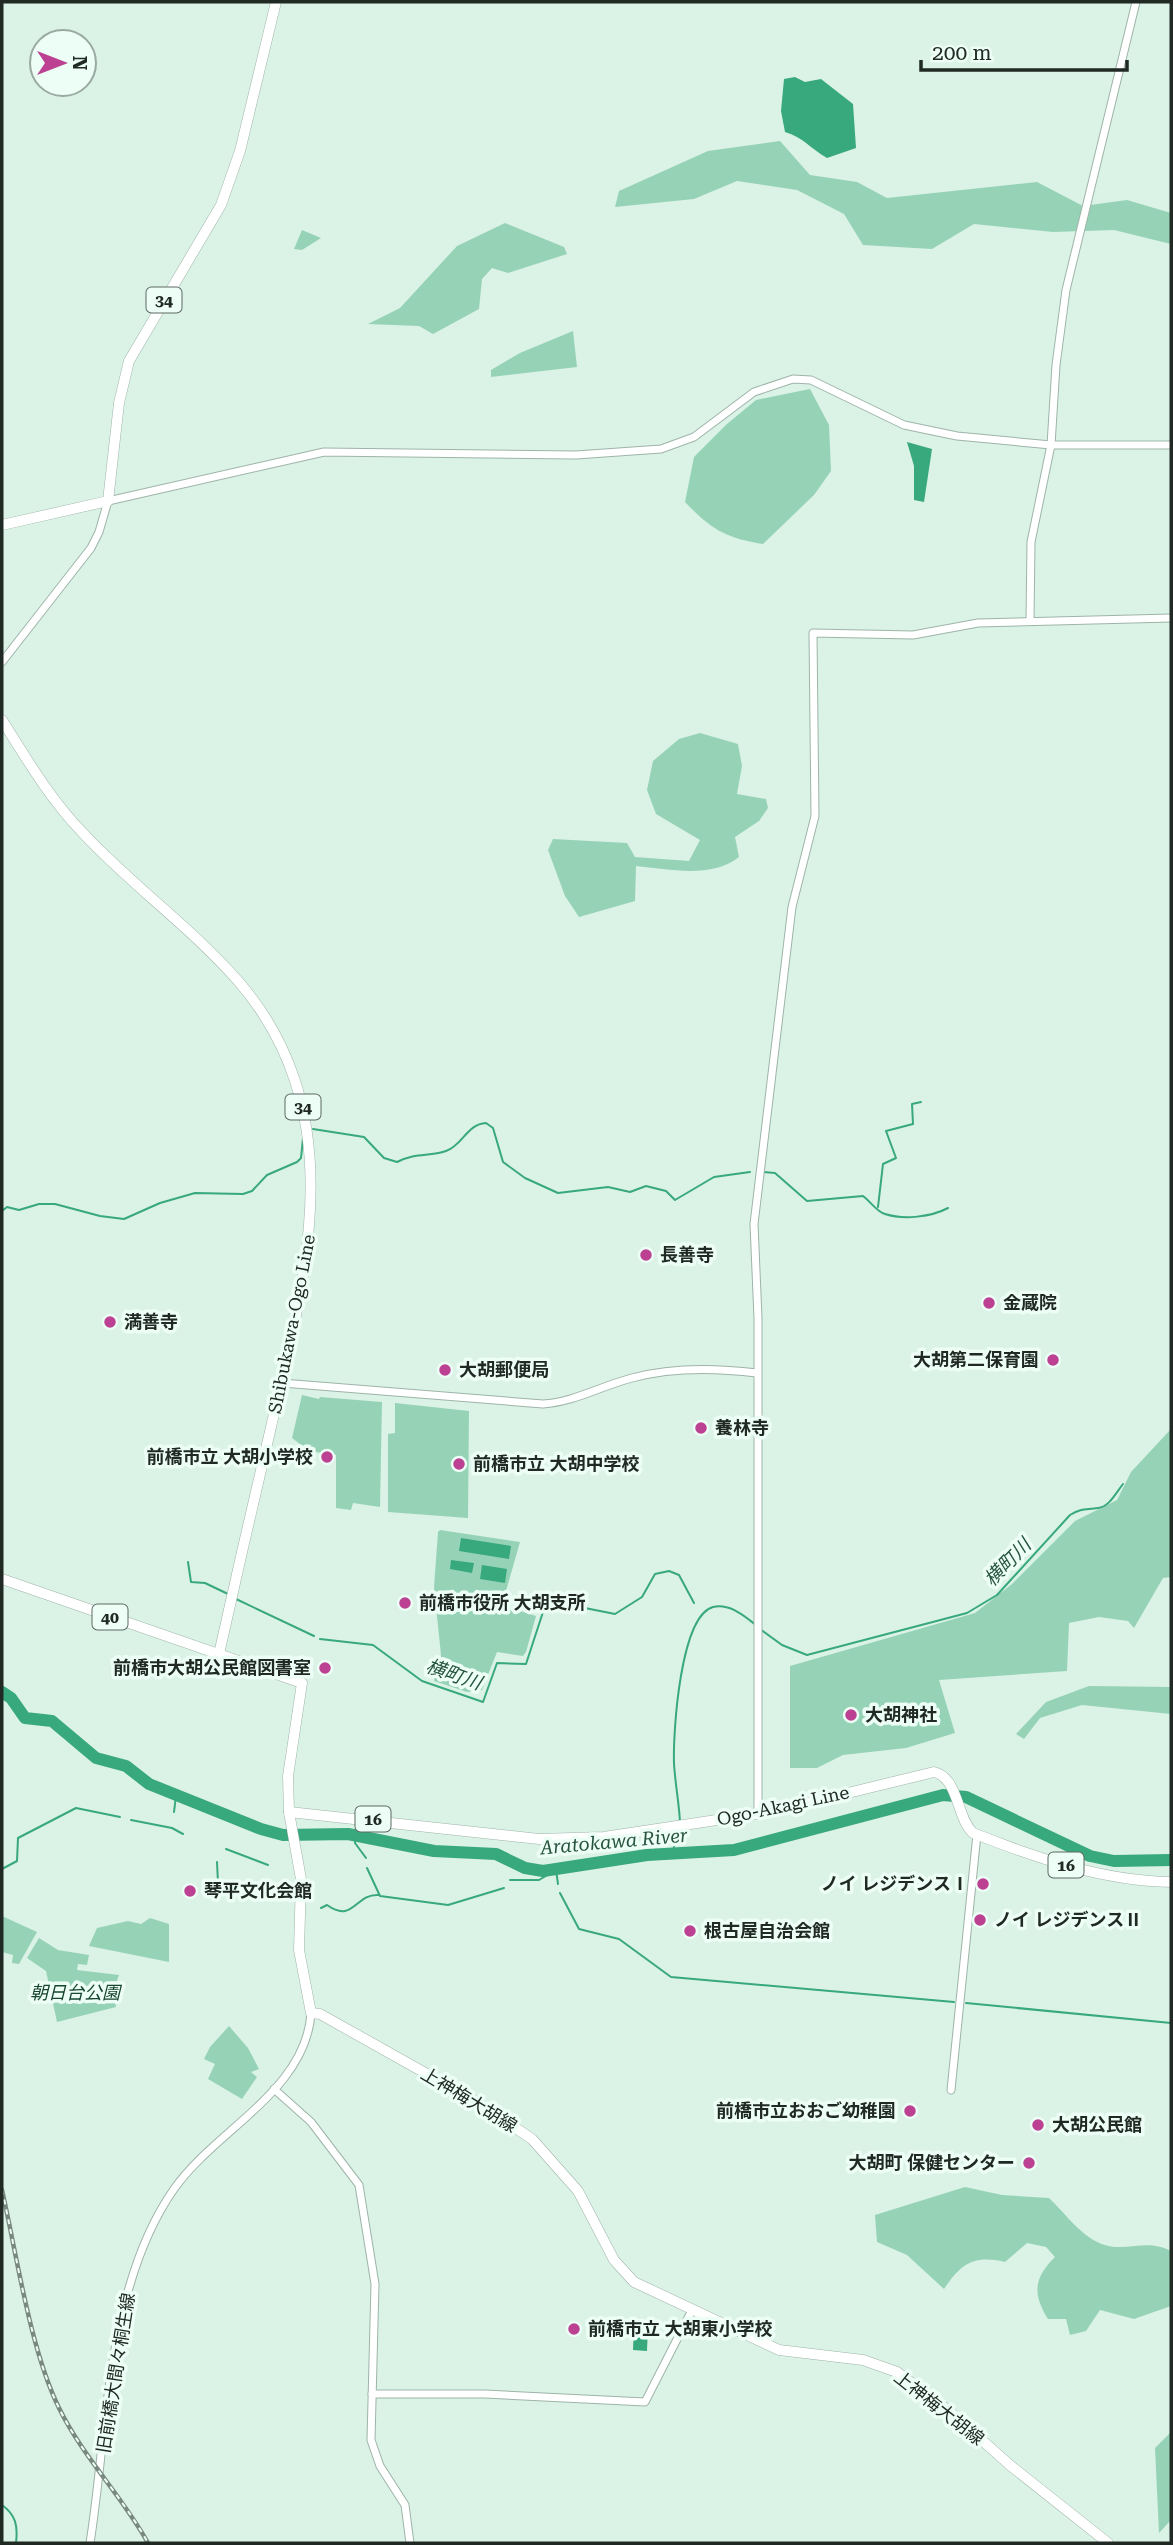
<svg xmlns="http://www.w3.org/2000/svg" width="1173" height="2545" font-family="'Roboto Serif','Noto Sans JP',serif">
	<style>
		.green { fill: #96d3b6 }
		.water { fill: #38a87d }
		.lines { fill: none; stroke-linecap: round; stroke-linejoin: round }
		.stream { stroke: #38a87d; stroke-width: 2 }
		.river { stroke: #38a87d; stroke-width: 12 }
		.minor-casing { stroke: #9eb4a9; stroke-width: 9 }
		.major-casing { stroke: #9eb4a9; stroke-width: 11 }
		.minor { stroke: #fff; stroke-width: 7 }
		.major { stroke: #fff; stroke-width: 10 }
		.rail-casing { stroke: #798981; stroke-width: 4.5 }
		.rail { stroke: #ecfef5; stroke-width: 2; stroke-dasharray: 5; stroke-linecap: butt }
		.poi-dot { fill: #bc4192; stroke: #ecfef5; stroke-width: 2.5 }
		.labels { text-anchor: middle; stroke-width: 7; stroke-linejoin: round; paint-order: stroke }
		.shield { fill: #ecfef5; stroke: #5d6963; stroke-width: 2 }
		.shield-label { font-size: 16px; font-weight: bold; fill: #202924 }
		.poi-label { font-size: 18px; font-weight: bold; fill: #202924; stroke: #ecfef5; text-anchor: start }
		.street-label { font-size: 18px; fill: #202924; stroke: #ecfef5 }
		.park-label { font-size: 18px; font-style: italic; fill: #174532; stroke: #ecfef5 }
		.water-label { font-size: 19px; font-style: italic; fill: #275441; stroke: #ecfef5 }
	</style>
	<rect width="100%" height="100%" fill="#dbf2e6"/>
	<g class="green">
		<path d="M780,141L810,175L857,182L887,198L1037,182L1083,206L1127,200L1171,213V244L1114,230L1053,232L974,224L932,249L863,245L844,214L797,190L737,181L694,199L615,207L619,191L708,151Z"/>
		<path d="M505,223L564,247L567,254L508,273L492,268L482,279L479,309L433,334L419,326L368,324L400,308L457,246Z"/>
		<path d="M302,230L321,238L302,250L294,249Z"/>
		<path d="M573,331L577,367L491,377V370L520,353Z"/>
		<path d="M810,389L829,425L831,471L814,495L763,544C725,538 711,529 685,502L694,457L727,424L756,400Z"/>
		<path d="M700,733L738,744L742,766L737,794L766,799L768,808L759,821L735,837L739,857C711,879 669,869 636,866L635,901L579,917L565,896L548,850L553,839L627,843L635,857L689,861L700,840L656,814L647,790L653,761L679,739Z"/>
		<path d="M302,1395L319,1399L320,1397L382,1402L380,1507L353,1503L351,1510L336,1508V1455L309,1451L292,1438Z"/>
		<path d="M395,1403L469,1411L468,1518L388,1512V1434L395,1433Z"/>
		<path d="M1171,1429V1577L1163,1578L1134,1628L1128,1621L1099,1617L1069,1623L1067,1671L939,1680L955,1733L906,1748L843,1755L817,1768H790V1666L975,1613L1012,1584L1075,1521L1117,1500L1131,1472Z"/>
		<path d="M440,1530L520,1542L502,1605L536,1616L526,1652L523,1656L497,1652L482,1690L467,1692L434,1681L441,1655L434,1587L438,1532Z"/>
		<path d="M1089,1686L1171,1687V1714L1082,1705L1040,1718L1024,1739L1016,1734L1046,1702Z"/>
		<path d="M2,1916L37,1932L19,1964L12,1963L13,1955L2,1952Z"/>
		<path d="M150,1918L169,1924V1962L89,1946L97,1928L128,1921L141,1924Z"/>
		<path d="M39,1938L58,1950L89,1955L87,1965L78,1964L77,1970L119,1975L113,1992L116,2007L57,2022L46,1971L27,1958Z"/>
		<path d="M229,2026L248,2048L259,2069L251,2072L257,2077L242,2099L208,2079L215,2064L204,2059L210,2047Z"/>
		<path d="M965,2187L1002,2195L1049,2198C1065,2213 1083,2239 1105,2245C1127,2252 1147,2238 1171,2251V2306L1134,2319L1100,2310L1086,2331L1070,2335L1066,2319H1048C1032,2293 1034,2278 1055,2257L1046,2247L1027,2243L1005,2262C973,2255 962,2263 944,2289L907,2255L877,2242L875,2215Z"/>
		<path d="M1171,2432V2520L1159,2533L1155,2448Z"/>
	</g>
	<g class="water">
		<path d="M795,77L805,82L821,79L853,104L856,148L827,158C811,149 803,137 785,132L781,111L784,79Z"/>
		<path d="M907,442L932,449L924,502L914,500V466Z"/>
		<path d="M461,1538L511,1546L509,1559L459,1551Z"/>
		<path d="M451,1560L474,1563L472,1573L450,1569Z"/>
		<path d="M482,1565L507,1569L505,1583L480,1579Z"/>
		<path d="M634,2324L648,2325L647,2351L633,2350Z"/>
	</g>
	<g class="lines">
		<g class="stream">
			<path d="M313,1129L364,1137L384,1158L397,1162C417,1152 428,1157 446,1151C462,1146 467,1124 486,1123L493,1128L503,1162L525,1178L558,1193L608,1187L630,1192L646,1186L666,1191L675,1200L714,1177L750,1172"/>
			<path d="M763,1172L775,1173L807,1201L863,1196C870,1201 877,1212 885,1214C904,1220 931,1217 948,1208"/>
			<path d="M878,1207L883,1164L896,1158L886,1131L913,1124L912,1104L921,1102"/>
			<path d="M2,1211L7,1207L19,1210L39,1204H55L100,1216L124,1219L160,1203L195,1193L243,1194L252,1191L267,1175L297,1162L301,1158L303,1138"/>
			<path d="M188,1562L191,1582L205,1583L228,1594"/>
			<path d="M236,1599L314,1636"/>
			<path d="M760,1629L782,1645L807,1655L967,1613L997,1595L1070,1515C1082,1508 1085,1510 1098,1508C1109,1507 1116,1493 1123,1484"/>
			<path d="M320,1639L373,1645L422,1681L483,1702L497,1663L526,1664L543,1612L555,1602L615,1614L642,1597L655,1574L669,1571L679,1575L694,1603"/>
			<path d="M174,1812L176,1796"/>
			<path d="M131,1820L172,1828L183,1834"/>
			<path d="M680,1822C679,1802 675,1783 674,1763C673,1733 680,1616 713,1607C730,1603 744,1616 756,1625"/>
			<path d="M356,1836L355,1843L366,1858"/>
			<path d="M226,1849L268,1865"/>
			<path d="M671,1855L680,1831"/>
			<path d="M217,1862L218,1883"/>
			<path d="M367,1868L380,1896L448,1905L504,1888"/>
			<path d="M2,1869L17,1861L18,1838L76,1808L120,1817"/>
			<path d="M510,1880H539L556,1870L558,1884"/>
			<path d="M560,1893L579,1929L619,1939L671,1977L954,2002"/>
			<path d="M321,1908L327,1905C354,1924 355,1893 379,1895"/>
			<path d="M966,2003L1171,2023"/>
			<path d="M2,2505C16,2515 18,2526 16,2543"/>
			<path d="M721,2543H722"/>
		</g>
		<path class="river" d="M2,1692L11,1698L25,1718L52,1721L96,1758L126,1766L149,1784L261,1829L283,1835L348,1834L434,1851L496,1854L525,1868L543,1871L647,1855L734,1850L943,1795L966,1797L1090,1856L1114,1861L1171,1860"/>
		<defs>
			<g id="minor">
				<path d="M1030,620L1031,542L1051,445L1056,365L1066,290L1136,2"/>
				<path d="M2,662L91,548L99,532L108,501L324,452L576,455L661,449L694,437L754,392L793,379L811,380L904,425L957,436L1051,445H1171"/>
				<path d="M282,1383L543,1404C574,1402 601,1386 632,1378C672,1367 716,1368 757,1373"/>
				<path d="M758,1814V1318L754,1224L792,907L815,816L813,633L913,635L978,623L1171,618"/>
				<path d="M274,2089L311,2122L359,2185L375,2284L371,2440L380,2466L405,2505L410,2543"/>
				<path d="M951,2090L977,1834"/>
				<path d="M372,2394H485L645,2402L692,2310"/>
				<path d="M90,2543C108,2430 106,2286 174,2189C215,2130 306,2091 311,2013"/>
			</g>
			<g id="major">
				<path d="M2,525L108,501L119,403L129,361L221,205L240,151L276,2"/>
				<path d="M2,720C26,758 50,799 82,832C131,885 191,927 239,982C352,1114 306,1275 271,1427C253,1503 236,1578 219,1654"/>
				<path d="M2,1579L302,1683L288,1776L289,1812L539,1839L604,1837L770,1812L934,1772C959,1778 956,1817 973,1833C1036,1858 1103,1881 1171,1882"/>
				<path d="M289,1812L301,1879L299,1950L311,2013L320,2014L477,2102L532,2139L578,2191L614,2260L634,2282L779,2350L863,2360L897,2372L949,2411L1011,2466L1108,2543"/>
			</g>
		</defs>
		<use href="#minor" class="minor-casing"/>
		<use href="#major" class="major-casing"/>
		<use href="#minor" class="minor"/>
		<use href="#major" class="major"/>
		<defs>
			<path id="rail" d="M2,2190C17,2256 30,2349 59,2408C83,2457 122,2496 148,2543"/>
		</defs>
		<use href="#rail" class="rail-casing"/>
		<use href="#rail" class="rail"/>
	</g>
	<g class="poi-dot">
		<circle cx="646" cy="1255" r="7"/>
		<circle cx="989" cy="1303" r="7"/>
		<circle cx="110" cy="1322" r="7"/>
		<circle cx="1053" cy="1360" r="7"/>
		<circle cx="445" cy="1370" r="7"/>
		<circle cx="701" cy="1428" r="7"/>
		<circle cx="327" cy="1457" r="7"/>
		<circle cx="459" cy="1464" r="7"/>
		<circle cx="405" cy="1603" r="7"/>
		<circle cx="325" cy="1668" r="7"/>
		<circle cx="851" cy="1715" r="7"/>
		<circle cx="983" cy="1884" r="7"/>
		<circle cx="190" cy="1891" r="7"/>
		<circle cx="980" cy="1920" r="7"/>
		<circle cx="690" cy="1931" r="7"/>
		<circle cx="910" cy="2111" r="7"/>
		<circle cx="1038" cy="2125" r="7"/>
		<circle cx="1029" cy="2163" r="7"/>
		<circle cx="574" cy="2329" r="7"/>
	</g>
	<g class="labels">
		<g class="shield">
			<rect x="146.5" y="287.5" width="35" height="25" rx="5"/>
			<rect x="285.5" y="1094.5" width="35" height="25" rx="5"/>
			<rect x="92.5" y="1604.5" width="35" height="25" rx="5"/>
			<rect x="355.5" y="1806.5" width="35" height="25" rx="5"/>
			<rect x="1048.5" y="1852.5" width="35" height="25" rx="5"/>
		</g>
		<g class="shield-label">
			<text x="164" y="306">34</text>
			<text x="303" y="1113">34</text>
			<text x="110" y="1623">40</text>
			<text x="373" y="1825">16</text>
			<text x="1066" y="1871">16</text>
		</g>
		<g class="poi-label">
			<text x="660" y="1261">長善寺</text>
			<text x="1003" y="1309">金蔵院</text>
			<text x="124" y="1328">満善寺</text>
			<text x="1039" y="1366" text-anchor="end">大胡第二保育園</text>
			<text x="459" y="1376">大胡郵便局</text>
			<text x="715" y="1434">養林寺</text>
			<text x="313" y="1463" text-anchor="end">前橋市立 大胡小学校</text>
			<text x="473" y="1470">前橋市立 大胡中学校</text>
			<text x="419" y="1609">前橋市役所 大胡支所</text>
			<text x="311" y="1674" text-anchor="end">前橋市大胡公民館図書室</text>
			<text x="865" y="1721">大胡神社</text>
			<text x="969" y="1890" text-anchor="end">ノイ レジデンスⅠ</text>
			<text x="204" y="1897">琴平文化会館</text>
			<text x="994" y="1926">ノイ レジデンスⅡ</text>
			<text x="704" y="1937">根古屋自治会館</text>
			<text x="896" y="2117" text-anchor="end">前橋市立おおご幼稚園</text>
			<text x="1052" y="2131">大胡公民館</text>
			<text x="1015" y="2169" text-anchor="end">大胡町 保健センター</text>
			<text x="588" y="2335">前橋市立 大胡東小学校</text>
		</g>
		<g class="street-label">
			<text transform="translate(292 1324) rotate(-79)" y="6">Shibukawa-Ogo Line</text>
			<text transform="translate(783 1806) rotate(-12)" y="6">Ogo-Akagi Line</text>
			<text transform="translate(469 2100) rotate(31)" y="6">上神梅大胡線</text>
			<text transform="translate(116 2373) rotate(-81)" y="6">旧前橋大間々桐生線</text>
			<text transform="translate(939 2408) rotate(38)" y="6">上神梅大胡線</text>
		</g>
		<g class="park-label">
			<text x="75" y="1999">朝日台公園</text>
		</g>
		<g class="water-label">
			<text transform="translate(1007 1562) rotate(-46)" y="7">横町川</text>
			<text transform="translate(454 1674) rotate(19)" y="7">横町川</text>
			<text transform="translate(614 1841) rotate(-5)" y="7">Aratokawa River</text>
		</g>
	</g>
	<rect width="1173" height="2545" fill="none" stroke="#202924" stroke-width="7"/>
	<g transform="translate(63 63) rotate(90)"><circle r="33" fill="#ecfef5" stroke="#9aa9a1" stroke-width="2"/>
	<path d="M0-5L12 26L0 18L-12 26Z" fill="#bc4192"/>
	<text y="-10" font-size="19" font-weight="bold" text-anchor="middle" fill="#202924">N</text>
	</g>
	<path d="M921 60v10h206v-10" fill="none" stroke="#202924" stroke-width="3.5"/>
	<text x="932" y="60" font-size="21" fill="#202924" stroke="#ecfef5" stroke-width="5" paint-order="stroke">200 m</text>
</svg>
